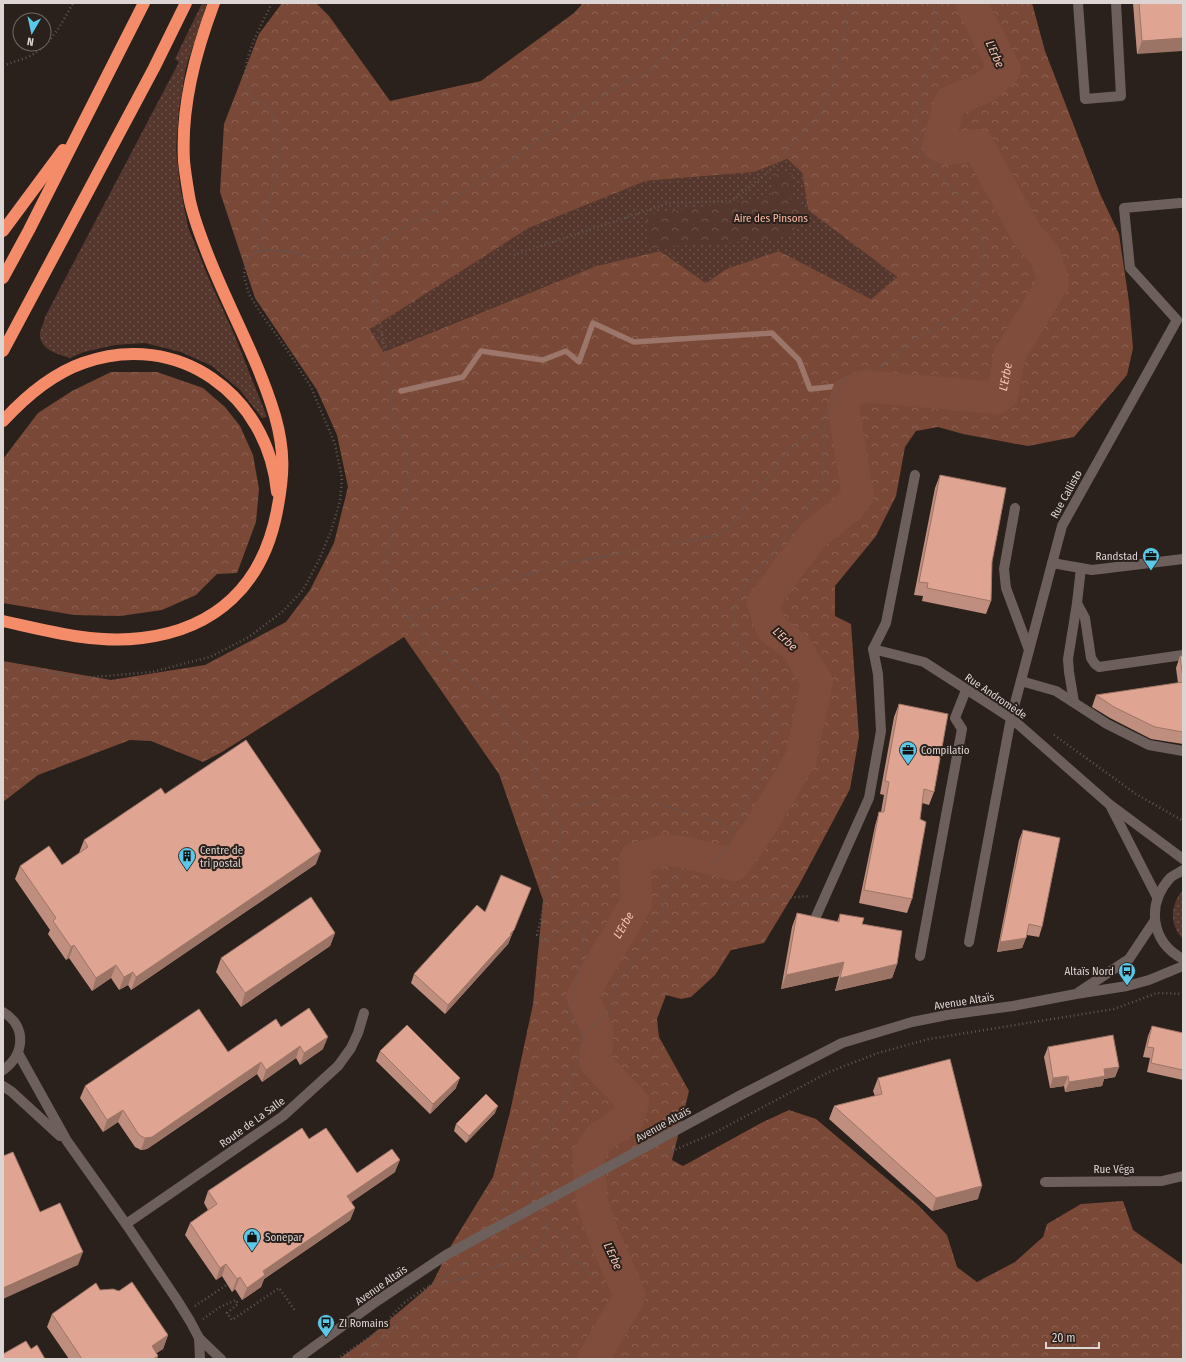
<svg xmlns="http://www.w3.org/2000/svg" width="1186" height="1362" font-family="'Fira Sans Condensed',sans-serif">
	<style>
		.grass { fill: url(#grass-dots) }
		.forest { fill: url(#forest-crowns); fill-rule: evenodd }
		.park { fill: url(#park-crowns) }
		.lines { fill: none; stroke-linecap: round; stroke-linejoin: round }
		.stream { stroke: #9c766a; stroke-width: 5.5 }
		.river { stroke: #804d3d; stroke-width: 32 }
		.path { stroke: #605753; stroke-width: 2.5; stroke-dasharray: 1 3; stroke-linecap: butt }
		.minor { stroke: #6d605c; stroke-width: 10 }
		.highway { stroke: #f48c6a; stroke-width: 12 }
		.wall { fill: #c08e7e }
		.shaded-wall { fill: #9c7466 }
		.building { fill: #dfa592; stroke: #9c7466 }
		.labels { text-anchor: middle; stroke-width: 4; stroke-linejoin: round; paint-order: stroke }
		.park-label { font-size: 11px; fill: #ffbca7; stroke: #2a201c }
		.street-label { font-size: 11px; fill: #dcd5d3; stroke: #2a201c }
		.poi-label { font-size: 11px; fill: #dcd5d3; stroke: #2a201c; text-anchor: start }
		.water-label { font-size: 12px; font-style: italic; fill: #f6c4b4; stroke: #2a201c }
	</style>
	<defs>
		<pattern id="grass-dots" width="8" height="8" patternUnits="userSpaceOnUse"><rect width="8" height="8" fill="#56372d"/><path d="M2 2h.1M6 6h.1" fill="none" stroke="#6e534b" stroke-width="1.8" stroke-linecap="round"/></pattern>
		<pattern id="forest-crowns" width="20" height="18" patternUnits="userSpaceOnUse"><rect width="20" height="18" fill="#7a4837"/><path d="M2 6a3 3 0 1 1 6 0M12 15a3 3 0 1 1 6 0" fill="none" stroke="#8c6253"/></pattern>
		<pattern id="park-crowns" width="20" height="18" patternUnits="userSpaceOnUse"><rect width="20" height="18" fill="#56372d"/><path d="M2 6a3 3 0 1 1 6 0M12 15a3 3 0 1 1 6 0" fill="none" stroke="#6e534b"/></pattern>
	</defs>
	<rect width="100%" height="100%" fill="#2a201c"/>
	<g class="grass">
		<path d="M202,3H204L205,5L207,3L186,67L179,109L176,148L180,186L188,227L209,279L234,334L267,417L262,418L240,390L212,366L181,352L145,343L115,345L84,352L70,358C58,354 39,350 40,333C41,328 44,322 45,317L179,62L175,59Z"/>
		<path d="M787,159L802,173L808,210L897,277L871,299L779,251L726,269L706,283L660,251L596,266L382,352L370,328L529,228L646,181L755,172Z"/>
		<path d="M1183,890V939C1169,925 1170,904 1183,890Z"/>
	</g>
	<g class="forest">
		<path d="M282,3H316L329,16L390,101L481,81L574,13L583,3H1032L1045,51L1101,196L1119,234L1129,302L1133,348L1127,375L1074,437L1028,446L963,434L938,427L916,431L905,447L896,496L876,536L835,586V616L851,624L859,737L850,789L799,885L764,943L731,950L715,975L691,997L681,999L666,995L657,1019L659,1037L689,1091L672,1160L683,1166L761,1123L789,1110L816,1119L918,1205L947,1235L957,1267L977,1282L1015,1262L1043,1237L1047,1224L1081,1204L1123,1201L1133,1230L1183,1265V1359H339L368,1338L432,1284L452,1244L493,1177L510,1112L533,1004L543,900L499,774L404,637L222,752L203,762L151,741L130,740L38,775L3,802V661L111,680L205,665L286,622L310,590L334,543L348,487L337,435L317,390L255,298L220,192L224,124L259,34ZM787,159L802,173L808,210L897,277L871,299L779,251L726,269L706,283L660,251L596,266L383,352L370,329L529,228L646,181L755,172Z"/>
		<path d="M111,372H157L203,388L225,407L240,426L253,455L259,489L256,522L237,573L217,574L196,595L162,610L120,616L74,615L3,603V459L38,413L72,391Z"/>
	</g>
	<path class="park" d="M773,173L793,174L790,200L803,201L810,218L780,239L649,248L646,215L770,197Z"/>
	<g class="lines">
		<path class="stream" d="M401,391L463,377L481,351L543,360L566,351L579,362L593,323L634,342L772,333L799,360L810,389L839,386L848,392"/>
		<path class="river" id="s1" d="M593,1359L630,1296L603,1234L592,1201L588,1156L599,1138L628,1119L633,1102L595,1062L598,1032L582,996L636,904L635,859L667,850L689,853L734,865L760,828L801,758L817,682L796,647L771,628L763,602L814,534L848,508L858,495L843,407L848,392L865,386L995,398L1002,395L1010,354L1053,283L1046,257L1026,233L978,145L947,149L938,145L950,102L985,87L1005,70L971,3"/>
		<g class="path">
			<path d="M3,66C12,62 21,60 30,56C51,45 62,23 73,3"/>
			<path d="M257,252L260,232L277,169L278,149L272,114L268,106C264,103 256,101 252,97C232,73 261,26 272,3"/>
			<path d="M514,255L669,203L732,201L770,170L780,161L791,145L815,122L835,81L850,3"/>
			<path d="M408,618L465,593L562,564L714,536L728,528L790,448L825,426"/>
			<path d="M3,663L82,678L152,672L210,657L249,637L282,612L303,590L319,560L331,531L340,501L342,478L335,444L311,387L287,350L260,312L249,294L244,276L246,260L257,252L270,250L291,252L317,259L361,252L384,238"/>
			<path d="M1054,735L1136,794L1183,821"/>
			<path d="M549,805L574,808L599,799L647,800L719,822L732,831"/>
			<path d="M663,908L810,896"/>
			<path d="M583,1037L569,1018L587,920L581,916L545,941L537,935L562,828L548,805L523,744L488,694L426,638L401,609L389,579L387,550L394,526L408,488L409,473L406,450L392,410L387,362L370,272L385,238L446,204L613,89L648,72L684,34L726,3"/>
			<path d="M661,1156L716,1132L829,1072L878,1053L929,1039L1114,1009L1157,993L1183,994"/>
			<path d="M536,1191L532,1159L555,1121L569,1090L583,1037L591,1027L609,1012L621,976L654,928L663,908L669,886L677,871L711,866L724,853L732,831L760,774L773,725L753,670L736,641L734,609L745,584L772,554L805,511L822,481L825,426L833,399L843,380L849,374L873,371L895,356L913,340L962,312L969,306L974,296L982,261L983,249L978,231L962,199L921,155L916,148L913,137L921,98L936,38L938,19L931,3"/>
			<path d="M500,1209L531,1159"/>
			<path d="M547,1226L563,1236L568,1257L583,1264L594,1279"/>
			<path d="M429,1286L469,1260"/>
			<path d="M195,1306L228,1284"/>
			<path d="M203,1319L220,1307L236,1300L238,1304L227,1313L232,1320L279,1288L296,1312"/>
			<path d="M337,1359L377,1332L404,1303L425,1288"/>
			<path d="M358,1359C382,1342 411,1312 426,1288L475,1275L516,1259L541,1247L547,1226L544,1217"/>
		</g>
		<g class="minor">
			<path d="M1078,3L1085,99L1121,96L1116,3"/>
			<path d="M1015,508L1004,569L1006,588L1029,650"/>
			<path d="M1052,563L1092,570L1183,559"/>
			<path d="M1081,568L1077,603L1085,618L1091,658L1095,664L1099,667L1183,655"/>
			<path d="M873,649L924,662L1011,718L1109,804L1183,859"/>
			<path d="M1021,681L1056,691L1107,724L1149,745L1183,751"/>
			<path d="M1074,702L1069,672L1068,659L1077,603"/>
			<path d="M1111,807L1157,897"/>
			<path d="M1183,870C1179,873 1173,875 1170,878C1146,905 1151,942 1183,959"/>
			<path d="M814,921L869,798L881,731L878,674L873,649L886,623L915,475"/>
			<path d="M969,942L1011,718L1062,526L1177,320L1130,268L1124,208L1180,203"/>
			<path d="M920,956L962,729L955,718L966,690"/>
			<path d="M1079,992L1129,959L1155,920"/>
			<path d="M3,1012C27,1026 25,1055 3,1070"/>
			<path d="M18,1053L67,1141L126,1224L177,1300L190,1321L199,1338L221,1359"/>
			<path d="M3,1086L12,1092L60,1136"/>
			<path d="M1045,1182L1162,1181L1183,1176"/>
			<path d="M126,1224L283,1116L338,1066L351,1048L358,1033L364,1013"/>
			<path d="M199,1338L200,1359"/>
			<path d="M297,1359L377,1301L446,1255L741,1095L842,1043L912,1022L947,1015L1013,1006L1076,994L1127,986L1149,980L1183,966"/>
		</g>
		<g class="highway">
			<path d="M3,231L63,150"/>
			<path d="M3,278L29,230L144,3"/>
			<path d="M3,351L154,68L186,3"/>
			<path d="M3,421C25,397 52,374 83,363C178,329 268,395 277,492"/>
			<path d="M3,621C48,631 95,644 142,638C217,629 263,584 277,511C284,475 285,451 275,416C258,358 227,306 206,250C199,232 192,214 189,196C187,184 185,172 184,161C181,106 195,54 214,3"/>
		</g>
	</g>
	<g class="wall">
		<path d="M1133,3H1183L1137,54Z"/>
		<path d="M940,475L992,562L991,601L986,614L922,601L923,596L914,595L935,488Z"/>
		<path d="M1180,656H1183V744L1151,739L1110,718L1092,707L1096,695L1178,683L1176,668Z"/>
		<path d="M899,704L934,792L929,805L922,803L920,819L912,899L907,913L859,903L875,826L879,812H881L884,795L880,794L894,717Z"/>
		<path d="M165,794L316,864L131,990L128,985L119,990L111,978L92,991L69,958L66,960L48,934L50,930L15,879L20,866L62,865L79,853L84,840Z"/>
		<path d="M1023,830L1042,927L1039,937L1027,935L1022,948L997,952L1019,840Z"/>
		<path d="M531,888L508,944L445,1014L411,983L414,974L485,912Z"/>
		<path d="M797,913L837,922L840,914L862,924L897,964L892,978L835,991L839,976L781,989L792,927Z"/>
		<path d="M335,933L330,946L241,1007L216,972L221,958Z"/>
		<path d="M1152,1026L1183,1033V1080L1147,1072L1150,1058L1143,1057L1148,1036Z"/>
		<path d="M281,1027L323,1049L300,1065L296,1058L262,1082L257,1074L147,1149L141,1150L135,1147L118,1122L103,1132L80,1098L85,1086L228,1052Z"/>
		<path d="M1048,1047L1119,1067L1115,1077L1104,1079L1102,1086L1084,1089L1065,1092L1064,1086L1050,1088L1044,1057Z"/>
		<path d="M380,1051L456,1088L430,1114L376,1061Z"/>
		<path d="M878,1078L978,1199L932,1211L829,1119L834,1106L875,1096L873,1091Z"/>
		<path d="M495,1113L466,1143L454,1131L456,1124Z"/>
		<path d="M395,1172L351,1202L355,1208L350,1220L264,1279L261,1287L242,1300L235,1289L232,1292L222,1276L216,1280L185,1235L190,1223L208,1210L204,1203L208,1191L357,1173Z"/>
		<path d="M52,1314L168,1335L163,1349L156,1353L158,1356L157,1359H69L47,1327Z"/>
	</g>
	<g class="shaded-wall">
		<path d="M1183,38V51L1137,54L1142,41Z"/>
		<path d="M321,851L316,864L131,990L136,977Z"/>
		<path d="M531,888L508,944L445,1014L448,1005L510,934Z"/>
		<path d="M335,933L330,946L241,1007L245,993Z"/>
		<path d="M1026,938L1022,948L997,952L1000,942Z"/>
		<path d="M74,945L69,958L66,960L71,947Z"/>
		<path d="M844,962L839,976L781,989L786,975Z"/>
		<path d="M897,964L892,978L835,991L840,978Z"/>
		<path d="M116,965L111,978L92,991L96,978Z"/>
		<path d="M133,972L128,985L119,990L124,977Z"/>
		<path d="M328,1037L323,1049L300,1065L304,1053Z"/>
		<path d="M300,1046L296,1058L262,1082L266,1070Z"/>
		<path d="M261,1062L257,1074L147,1149L141,1150L145,1138Z"/>
		<path d="M1119,1067L1115,1077L1104,1079L1102,1086L1065,1092L1069,1082L1104,1069Z"/>
		<path d="M1068,1076L1064,1086L1050,1088L1053,1078Z"/>
		<path d="M460,1078L456,1088L430,1114L433,1104Z"/>
		<path d="M498,1106L495,1113L466,1143L469,1136Z"/>
		<path d="M123,1110L118,1122L103,1132L107,1120Z"/>
		<path d="M400,1160L395,1172L343,1208L347,1196Z"/>
		<path d="M982,1186L978,1199L932,1211L936,1198Z"/>
		<path d="M355,1208L350,1220L264,1279L261,1287L242,1300L247,1288L263,1271Z"/>
		<path d="M83,1252L78,1265L3,1299V1288Z"/>
		<path d="M226,1264L222,1276L216,1280L220,1268Z"/>
		<path d="M240,1277L235,1289L232,1292L237,1279Z"/>
		<path d="M168,1335L163,1349L148,1359L152,1346Z"/>
	</g>
	<g class="building">
		<path d="M1139,3H1183V38L1142,41Z"/>
		<path d="M940,475L1006,488L992,562L991,601L927,588L928,583L919,582Z"/>
		<path d="M1180,656H1183V679Z"/>
		<path d="M1183,682V732L1155,727L1114,707L1096,695Z"/>
		<path d="M899,704L948,714L934,792L924,789L920,819L926,822L912,899L864,890L879,812H884L889,782L885,781Z"/>
		<path d="M246,740L321,851L136,977L133,972L124,977L116,965L96,978L74,945L71,947L53,921L56,918L20,866L49,846L62,865L88,847L84,840L161,788L165,794Z"/>
		<path d="M1023,830L1060,838L1042,927L1029,924L1026,938L1000,942Z"/>
		<path d="M501,875L531,888L514,930L510,934L511,935L448,1005L414,974L477,905L485,912Z"/>
		<path d="M311,897L335,933L245,993L221,958Z"/>
		<path d="M797,913L839,922L840,914L864,918L862,924L902,931L897,964L840,978L844,962L786,975Z"/>
		<path d="M309,1008L328,1037L304,1053L300,1046L266,1070L261,1062L152,1137L145,1138L139,1135L123,1110L107,1120L85,1086L199,1009L228,1052L276,1019L281,1027Z"/>
		<path d="M407,1025L460,1078L433,1104L380,1051Z"/>
		<path d="M1152,1026L1183,1033V1070L1151,1063L1154,1048L1147,1047Z"/>
		<path d="M1113,1035L1119,1067L1104,1069L1105,1076L1088,1079L1069,1082L1068,1076L1053,1078L1048,1047Z"/>
		<path d="M950,1059L982,1186L936,1198L834,1106L882,1094L878,1078Z"/>
		<path d="M486,1094L498,1106L469,1136L456,1124Z"/>
		<path d="M302,1128L309,1139L326,1128L357,1173L392,1149L400,1160L347,1196L355,1208L263,1271L265,1275L247,1288L240,1277L237,1279L226,1264L220,1268L190,1223L217,1204L208,1191Z"/>
		<path d="M13,1152L40,1212L60,1203L83,1252L3,1288V1156Z"/>
		<path d="M132,1282L168,1335L152,1346L158,1356L153,1359H82L52,1314L96,1283L100,1290L113,1289L119,1291Z"/>
		<path d="M26,1341L31,1349L37,1345L45,1359H3V1354Z"/>
	</g>
	<defs>
		<symbol id="office-pin" viewBox="-11 -11 22 30"><path d="M0 17L-7.5 6A9.5 9.5 0 1 1 7.5 6Z" fill="#5ac8e6" stroke="#2a201c"/><path d="M-6-3h4V-5.5h4V-3h4V5H-6ZM-1-4.5V-3h2v-1.5ZM-6 0V1H6V0Z" fill="#111"/></symbol>
		<symbol id="building-pin" viewBox="-11 -11 22 30"><path d="M0 17L-7.5 6A9.5 9.5 0 1 1 7.5 6Z" fill="#5ac8e6" stroke="#2a201c"/><path d="M-4-6H4V6H1V3H-1V6H-4ZM-2.5-4.3h1.7v1.8h-1.7ZM.8-4.3h1.7v1.8H.8ZM-2.5-1h1.7V.8h-1.7ZM.8-1h1.7V.8H.8Z" fill="#111"/></symbol>
		<symbol id="bus-pin" viewBox="-11 -11 22 30"><path d="M0 17L-7.5 6A9.5 9.5 0 1 1 7.5 6Z" fill="#5ac8e6" stroke="#2a201c"/><path d="M-5-6H5V4H4V6H2V4H-2V6H-4V4H-5ZM-3.5-4V0h7V-4ZM-3.5 1.2v1.5H-2V1.2ZM2 1.2v1.5H3.5V1.2Z" fill="#111"/></symbol>
		<symbol id="shop-pin" viewBox="-11 -11 22 30"><path d="M0 17L-7.5 6A9.5 9.5 0 1 1 7.5 6Z" fill="#5ac8e6" stroke="#2a201c"/><path d="M-5-2.5h2.3a2.7 3.5 0 0 1 5.4 0H5L5.5 6h-11ZM-1.5-2.5h3a1.5 2.3 0 0 0-3 0Z" fill="#111"/></symbol>
	</defs>
	<g fill-rule="evenodd">
		<use href="#office-pin" x="1141" y="546" width="20" height="27"/>
		<use href="#office-pin" x="898" y="740" width="20" height="27"/>
		<use href="#building-pin" x="177" y="846" width="20" height="27"/>
		<use href="#bus-pin" x="1117" y="961" width="20" height="27"/>
		<use href="#shop-pin" x="242" y="1227" width="20" height="27"/>
		<use href="#bus-pin" x="316" y="1313" width="20" height="27"/>
	</g>
	<g class="labels">
		<g class="park-label">
			<text x="771" y="222">Aire des Pinsons</text>
		</g>
		<g class="street-label">
			<text transform="translate(1066 494) rotate(-61)" y="4">Rue Callisto</text>
			<text transform="translate(996 696) rotate(34)" y="4">Rue Andromède</text>
			<text transform="translate(964 1001) rotate(-9)" y="4">Avenue Altaïs</text>
			<text transform="translate(252 1122) rotate(-36)" y="4">Route de La Salle</text>
			<text transform="translate(663 1124) rotate(-29)" y="4">Avenue Altaïs</text>
			<text x="1114" y="1173">Rue Véga</text>
			<text transform="translate(381 1285) rotate(-35)" y="4">Avenue Altaïs</text>
		</g>
		<g class="poi-label">
			<text x="1138" y="560" text-anchor="end">Randstad</text>
			<text x="921" y="754">Compilatio</text>
			<text x="200" y="854">Centre de<tspan x="200" dy="13">tri postal</tspan></text>
			<text x="1114" y="975" text-anchor="end">Altaïs Nord</text>
			<text x="265" y="1241">Sonepar</text>
			<text x="339" y="1327">ZI Romains</text>
		</g>
		<g class="water-label">
			<text transform="translate(995 54) rotate(66)" y="4">L'Erbe</text>
			<text dy="4" stroke="none"><textPath href="#s1" startOffset="1400">L'Erbe</textPath></text>
			<text transform="translate(785 639) rotate(43)" y="4">L'Erbe</text>
			<text dy="4" stroke="none"><textPath href="#s1" startOffset="501">L'Erbe</textPath></text>
			<text transform="translate(613 1256) rotate(66)" y="4">L'Erbe</text>
		</g>
	</g>
	<rect width="1186" height="1362" fill="none" stroke="#dcd5d3" stroke-width="8"/>
	<g transform="translate(32 32) rotate(189)"><circle r="19" fill="#2a201c" stroke="#716865"/>
	<path d="M0-3L7 15L0 10L-7 15Z" fill="#5ac8e6"/>
	<text y="-6" font-size="11" font-weight="bold" text-anchor="middle" fill="#dcd5d3">N</text>
	</g>
	<path d="M1046 1342v6h53v-6" fill="none" stroke="#dcd5d3" stroke-width="2"/>
	<text x="1052" y="1342" font-size="12" fill="#dcd5d3" stroke="#2a201c" stroke-width="3" paint-order="stroke">20 m</text>
</svg>
